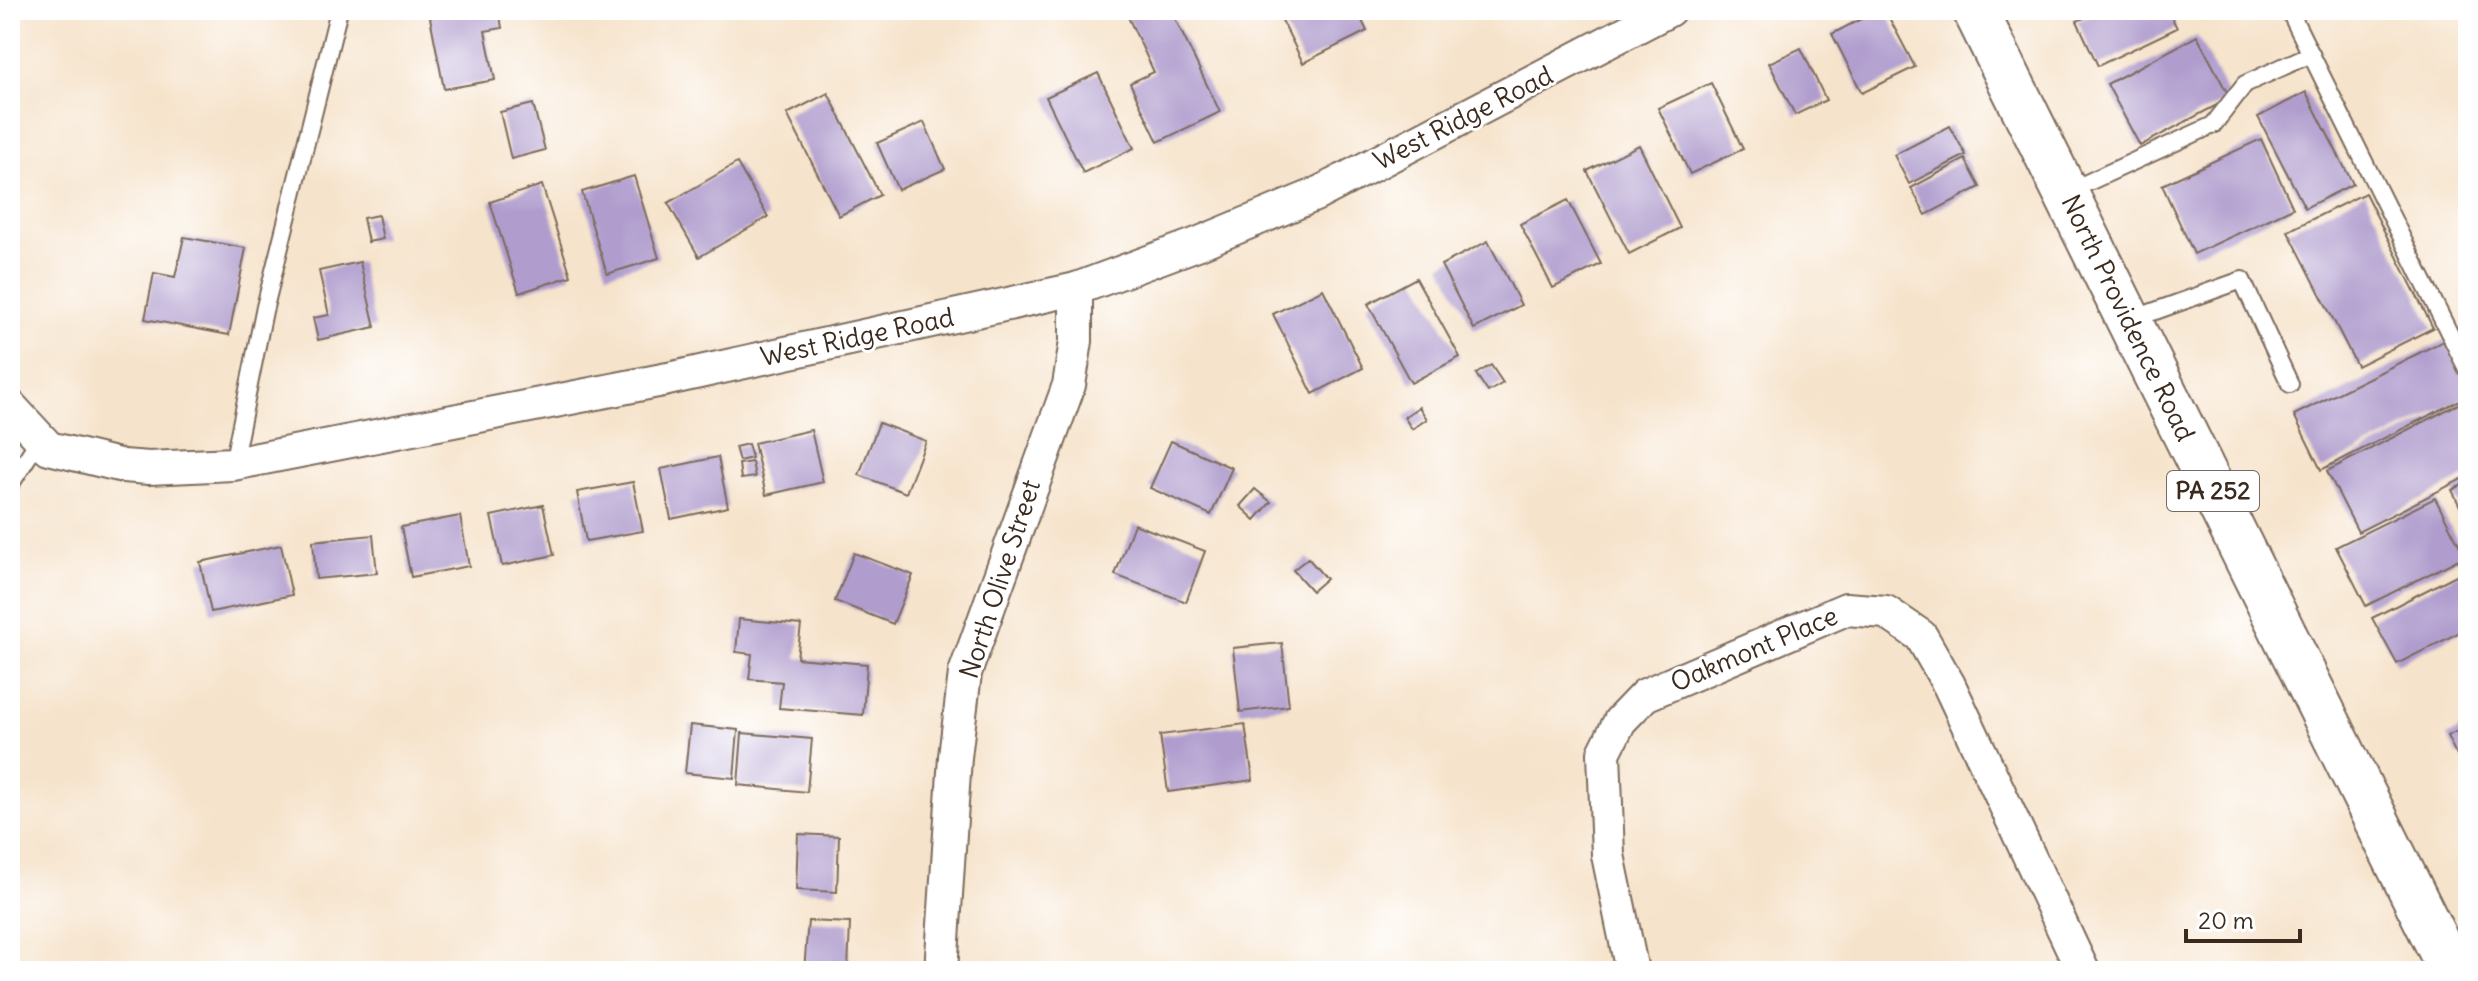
<svg xmlns="http://www.w3.org/2000/svg" width="2478" height="981" font-family="Delius,sans-serif">
	<style>
		.building { fill: #b09dce }
		.lines { fill: none; stroke-linecap: round; stroke-linejoin: round }
		.service-casing { stroke: #7c6b5b; stroke-width: 20 }
		.minor-casing { stroke: #7c6b5b; stroke-width: 36 }
		.primary-casing { stroke: #7c6b5b; stroke-width: 48 }
		.service { stroke: #fff; stroke-width: 16 }
		.minor { stroke: #fff; stroke-width: 32 }
		.primary { stroke: #fff; stroke-width: 44 }
		.labels { text-anchor: middle; stroke-width: 6; stroke-linejoin: round; paint-order: stroke }
		.shield { fill: #fff; stroke: #766a62; stroke-width: 2 }
		.shield-label { font-size: 24px; font-weight: bold; fill: #3b2a1e }
		.street-label { font-size: 26px; fill: #3b2a1e; stroke: #fff }
	</style>
	<rect width="100%" height="100%" fill="#fff"/>
	<filter id="ink" filterUnits="userSpaceOnUse"><feTurbulence type="fractalNoise" baseFrequency=".0125" numOctaves="2"/><feDisplacementMap in="SourceGraphic" scale="16" xChannelSelector="R" yChannelSelector="G"/><feConvolveMatrix kernelMatrix="1 2 1 2 8 2 1 2 1" color-interpolation-filters="sRGB"/></filter>
	<filter id="wash" filterUnits="userSpaceOnUse"><feTurbulence type="fractalNoise" baseFrequency=".006" numOctaves="4" result="noise"/><feDisplacementMap in="SourceGraphic" scale="32" xChannelSelector="R" yChannelSelector="G"/><feGaussianBlur stdDeviation="1.8" result="paint"/><feColorMatrix in="noise" values="0 0 0 0 0 0 0 0 0 0 0 0 0 0 0 0 0 1.4 0 .05"/><feComposite in="paint" operator="in"/></filter>
	<g filter="url(#wash)">
		<rect width="100%" height="100%" fill="#f6e3cb"/>
		<g id="blocks">
			<g class="building">
				<path d="M442,10H499L502,28L485,31L495,80L444,89L429,12Z"/>
				<path d="M1136,10H1171L1220,112L1158,142L1130,83L1154,72L1127,15Z"/>
				<path d="M1277,10H1357L1367,31L1303,63Z"/>
				<path d="M1878,10H1885L1915,67L1862,93L1832,34Z"/>
				<path d="M2102,10H2168L2177,28L2098,66L2077,21Z"/>
				<path d="M2197,36L2230,98L2140,146L2107,84Z"/>
				<path d="M1801,48L1826,100L1795,115L1769,63Z"/>
				<path d="M1098,73L1134,148L1083,173L1046,97Z"/>
				<path d="M1711,83L1743,149L1690,174L1658,108Z"/>
				<path d="M2306,92L2353,184L2305,208L2258,117Z"/>
				<path d="M828,93L880,195L839,216L787,114Z"/>
				<path d="M533,104L545,150L511,159L500,112Z"/>
				<path d="M924,122L945,169L898,190L877,143Z"/>
				<path d="M1950,126L1966,155L1909,184L1894,155Z"/>
				<path d="M2261,139L2293,208L2194,254L2162,185Z"/>
				<path d="M1639,145L1680,228L1629,254L1587,171Z"/>
				<path d="M1965,159L1980,187L1926,215L1911,188Z"/>
				<path d="M737,163L768,217L699,257L668,203Z"/>
				<path d="M634,176L659,258L607,274L582,192Z"/>
				<path d="M542,185L571,276L519,293L490,202Z"/>
				<path d="M2365,193L2433,328L2357,366L2288,231Z"/>
				<path d="M1568,200L1601,264L1553,288L1520,224Z"/>
				<path d="M378,215L383,239L368,242L363,218Z"/>
				<path d="M184,237L246,248L229,335L145,319L154,273L175,277Z"/>
				<path d="M1488,241L1521,305L1474,329L1441,265Z"/>
				<path d="M360,262L375,327L318,340L313,318L329,315L319,271Z"/>
				<path d="M1416,278L1460,357L1411,383L1368,304Z"/>
				<path d="M1323,289L1363,368L1313,394L1273,314Z"/>
				<path d="M2445,340L2468,385V396L2321,470L2294,415Z"/>
				<path d="M1491,365L1503,383L1488,392L1476,374Z"/>
				<path d="M2468,399V476L2358,532L2327,471Z"/>
				<path d="M1419,407L1427,419L1412,429L1404,417Z"/>
				<path d="M879,423L926,441L906,493L859,475Z"/>
				<path d="M811,430L823,482L766,495L754,443Z"/>
				<path d="M1171,441L1232,468L1211,515L1150,488Z"/>
				<path d="M748,444L752,458L739,461L735,447Z"/>
				<path d="M718,457L728,507L671,519L661,469Z"/>
				<path d="M752,462L755,477L741,479L739,464Z"/>
				<path d="M633,482L643,531L586,541L577,492Z"/>
				<path d="M2468,482V523L2452,490Z"/>
				<path d="M1255,489L1271,502L1255,520L1240,506Z"/>
				<path d="M2435,498L2465,556L2366,606L2336,547Z"/>
				<path d="M543,505L554,555L502,566L491,516Z"/>
				<path d="M460,516L469,566L411,577L401,527Z"/>
				<path d="M1134,524L1205,551L1186,602L1115,575Z"/>
				<path d="M373,535L377,573L316,579L313,541Z"/>
				<path d="M281,545L292,595L211,612L200,562Z"/>
				<path d="M854,553L913,575L893,624L835,601Z"/>
				<path d="M1308,558L1326,579L1312,591L1293,570Z"/>
				<path d="M2468,569V628L2397,664L2372,618Z"/>
				<path d="M739,619L801,625L797,658L867,664L863,715L779,708L782,682L749,679L752,654L736,652Z"/>
				<path d="M1282,643L1289,706L1240,712L1233,648Z"/>
				<path d="M1245,724L1253,780L1168,792L1160,735Z"/>
				<path d="M690,725L738,730L734,778L685,773Z"/>
				<path d="M2468,726V751L2457,756L2447,736Z"/>
				<path d="M742,733L812,739L807,792L738,785Z"/>
				<path d="M798,834L839,836L837,892L796,890Z"/>
				<path d="M808,921L850,923L848,971H804Z"/>
				<rect x="1087" y="966" width="74" height="5"/>
			</g>
		</g>
	</g>
	<g filter="url(#ink)">
		<use href="#blocks" fill-opacity="0" stroke="#7c6b5b" stroke-width="2"/>
		<g class="lines">
			<defs>
				<g id="service">
					<path d="M2289,10L2468,371"/>
					<path d="M2067,192L2213,125L2245,84L2311,54"/>
					<path d="M2130,320L2242,280L2290,384"/>
					<path d="M233,464L264,311L339,10"/>
					<path d="M10,485L40,438"/>
				</g>
				<g id="minor">
					<path d="M10,406L49,448L123,466L149,468L233,464L668,379L1076,289L1197,244L1315,195L1669,10"/>
					<path d="M941,971L955,757L965,673L1069,385L1076,341V289"/>
					<path d="M1632,971L1608,855L1604,753L1620,721L1645,695L1846,609L1886,612L1921,636L1949,685L2083,971"/>
				</g>
				<path id="primary" d="M1975,10L2451,971"/>
			</defs>
			<use href="#service" class="service-casing"/>
			<use href="#minor" class="minor-casing"/>
			<use href="#primary" class="primary-casing"/>
			<use href="#service" class="service"/>
			<use href="#minor" class="minor"/>
			<use href="#primary" class="primary"/>
		</g>
	</g>
	<g class="labels">
		<rect class="shield" x="2167" y="471" width="92" height="40" rx="6"/>
		<g class="shield-label">
			<text x="2213" y="499">PA 252</text>
		</g>
		<g class="street-label">
			<text transform="translate(1463 118) rotate(-27)" y="9">West Ridge Road</text>
			<text transform="translate(2128 318) rotate(64)" y="9">North Providence Road</text>
			<text transform="translate(857 337) rotate(-12)" y="9">West Ridge Road</text>
			<text transform="translate(1000 579) rotate(-72)" y="9">North Olive Street</text>
			<text transform="translate(1754 649) rotate(-23)" y="9">Oakmont Place</text>
		</g>
	</g>
	<rect width="2478" height="981" fill="none" stroke="#fff" stroke-width="40"/>
	<path d="M2186 929v12h114v-12" fill="none" stroke="#3b2a1e" stroke-width="4"/>
	<text x="2198" y="929" font-size="24" fill="#3b2a1e" stroke="#ffffff" stroke-width="6" paint-order="stroke">20 m</text>
</svg>
